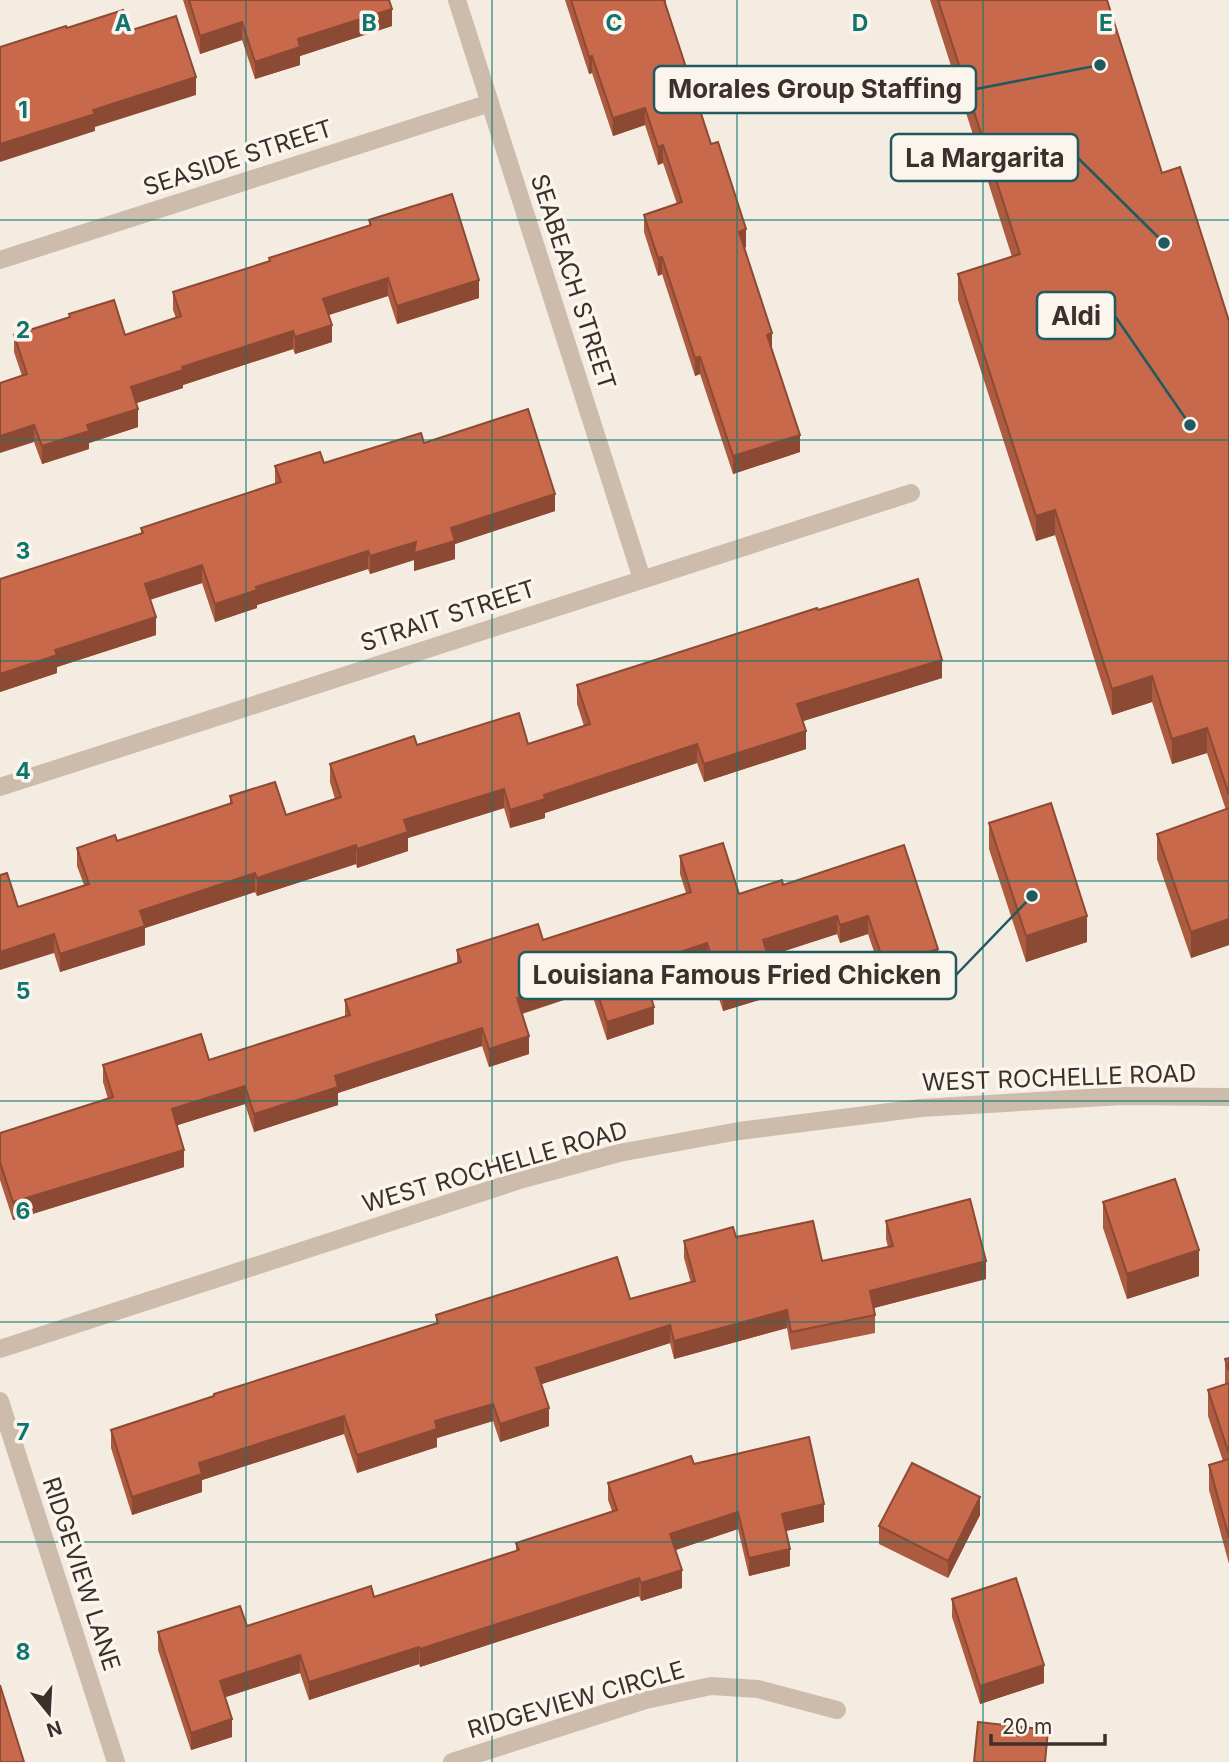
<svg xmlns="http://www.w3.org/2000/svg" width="1229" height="1762" font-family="Inter,sans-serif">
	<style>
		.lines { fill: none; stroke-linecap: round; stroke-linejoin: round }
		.minor { stroke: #cdbbac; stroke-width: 18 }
		.tertiary { stroke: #cdbbac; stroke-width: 18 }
		.wall { fill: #ac5a40 }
		.shaded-wall { fill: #8c4a34 }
		.building { fill: #c8694b; stroke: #8c4a34; stroke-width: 2 }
		.grid { fill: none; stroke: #0f766e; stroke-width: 2; stroke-opacity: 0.55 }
		.labels { text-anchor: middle; stroke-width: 7; stroke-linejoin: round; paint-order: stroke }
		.street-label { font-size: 24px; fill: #3b302b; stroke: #fbf5ee }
		.grid-label { font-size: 23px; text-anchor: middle; font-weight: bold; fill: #0f766e; stroke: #fbf5ee; stroke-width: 7; stroke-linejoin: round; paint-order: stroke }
		.leader { fill: none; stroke: #1f5a5e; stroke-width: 2.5 }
		.callout-dot { fill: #1f5a5e; stroke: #fbf5ee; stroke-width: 2.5 }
		.callout { fill: #fbf5ee; stroke: #1f5a5e; stroke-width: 2.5 }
		.callout-label { font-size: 26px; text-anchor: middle; font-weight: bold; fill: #3b302b }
	</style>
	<rect width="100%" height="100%" fill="#f4ebe1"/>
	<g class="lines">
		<g class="minor">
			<path d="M457,0L642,579"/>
			<path d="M0,260L490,103"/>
			<path d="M0,787L911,493"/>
			<path d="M0,1401L116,1762"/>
			<path d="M452,1762L646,1700L711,1686L758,1689L837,1710"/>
		</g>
		<path class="tertiary" d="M0,1349L523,1179L619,1153L739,1131L921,1108L1122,1096L1229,1097"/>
	</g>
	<g class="wall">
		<path d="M183,0H389L392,26L300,56V65L255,79L242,40L200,54Z"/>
		<path d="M565,0H666V6L711,144L746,247L745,248L800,452L733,474L700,374L695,376L662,274L658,276L644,232V215L677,204L663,163L658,165L645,125L613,136L592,73L589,74Z"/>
		<path d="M930,0H1107L1162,173L1229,321V945L1191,958L1157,859V834L1226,810L1207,753L1172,764L1152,702L1112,715L1055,535L1036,541L958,300V274L1012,257Z"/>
		<path d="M369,220L479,298L397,324L388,296L328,315L332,342L295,354L293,349L183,385V388L136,403L138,427L89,443V449L42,464L34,442L22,376L14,352V335L69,317V314L125,335L176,318L173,310V292L269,261V258L369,225Z"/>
		<path d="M424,443L555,511L455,544V559L414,571V560L370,574L368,569L257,605V608L215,622L202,583L150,600L156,635L57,667V673L0,692L141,534V528L275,484V466L324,463Z"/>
		<path d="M818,610L942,678L803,721L806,749L704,782L697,763L545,813V818L510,828L504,808L408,838V851L357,868L356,864L257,896L255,892L145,928V945L60,972L54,953L18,907L84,885L77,866V848L117,841L230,804V796L286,815L335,799L330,782V764L417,745L528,744L584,726L577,704V685Z"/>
		<path d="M989,823L1087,942L1026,962L989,849Z"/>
		<path d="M904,845L938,967L885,984L868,934L840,943L837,934L768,956L775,995L723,1011L707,961L646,981L654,1024L607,1040L591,991L522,1014L529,1054L489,1067L482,1046L338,1093V1105L254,1132L245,1104L177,1125L184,1167L13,1220L0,1180V1133L108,1099L103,1082V1065L209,1060L345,1016V1000L457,963V950L543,940L686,893L680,874V856L739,894L783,885Z"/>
		<path d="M1103,1202L1199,1276L1127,1299L1103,1228Z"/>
		<path d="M886,1221L986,1279L874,1308L875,1315V1333L791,1350L787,1328L674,1359L670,1343L541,1384L549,1426L500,1442L493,1421L437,1438V1447L357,1473L344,1434L202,1480V1492L132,1515L111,1448V1430L214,1397V1394L436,1323V1315L630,1299L691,1283L684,1258V1241L736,1237L822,1261L888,1247L886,1239Z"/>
		<path d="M1229,1358V1564L1209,1490V1465L1223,1461L1208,1416V1390L1225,1385V1359Z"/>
		<path d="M694,1464L824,1522L786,1531L790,1566L749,1576L738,1529L675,1550L682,1588L641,1601L639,1596L420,1667L419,1664L309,1700L300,1673L225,1697L232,1737L191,1750L158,1650V1632L247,1626L374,1597L516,1551V1543L612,1511L608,1500V1483Z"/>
		<path d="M980,1515L948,1578L879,1544V1526Z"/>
		<path d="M952,1599L1044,1683L980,1704L952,1617Z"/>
	</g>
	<g class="shaded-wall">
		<path d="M392,9V26L300,56V65L255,79V62L298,39Z"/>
		<path d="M242,22V40L200,54V36Z"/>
		<path d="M592,56V73L589,74V57Z"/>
		<path d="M196,77V95L95,127V131L0,162V144L93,110Z"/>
		<path d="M645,108V125L613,136V118Z"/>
		<path d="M663,145V163L658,165V147Z"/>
		<path d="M746,229V247L739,249V232Z"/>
		<path d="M662,257V274L658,276V258Z"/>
		<path d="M388,278V296L323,317V299Z"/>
		<path d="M479,280V298L397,324V306Z"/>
		<path d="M332,325V342L295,354V337Z"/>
		<path d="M293,331V349L183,385V388L131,405V387L182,367Z"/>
		<path d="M772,333V351L767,335Z"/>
		<path d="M700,357V374L695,376V358Z"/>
		<path d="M138,409V427L89,443V449L42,464V446L87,425Z"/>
		<path d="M34,425V442L0,453V436Z"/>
		<path d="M800,435V452L733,474V456Z"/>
		<path d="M555,494V511L455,544V559L414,571V560L370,574V556L451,528Z"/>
		<path d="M1055,510V535L1036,541V516Z"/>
		<path d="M368,551V569L257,605V608L215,622V604L256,587Z"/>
		<path d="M202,565V583L145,601V584Z"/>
		<path d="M156,617V635L57,667V673L0,692V674L55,650Z"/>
		<path d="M942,660V678L797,723V704Z"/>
		<path d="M1152,676V702L1112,715V689Z"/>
		<path d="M1207,728V753L1172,764V739Z"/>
		<path d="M806,731V749L704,782V764Z"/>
		<path d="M697,744V763L545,813V818L510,828V810L544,795Z"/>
		<path d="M504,789V808L408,838V851L357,868V849L404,820Z"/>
		<path d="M356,845V864L257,896V878Z"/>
		<path d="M255,873V892L145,928V945L60,972V954L140,911Z"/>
		<path d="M837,916V934L763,958V940Z"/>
		<path d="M868,916V934L840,943V925Z"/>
		<path d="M1087,916V942L1026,962V936Z"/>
		<path d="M1229,919V945L1191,958V932Z"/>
		<path d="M54,934V953L0,970V952Z"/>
		<path d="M707,943V961L641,982V965Z"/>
		<path d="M938,949V967L885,984V966Z"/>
		<path d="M591,974V991L517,1015V998Z"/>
		<path d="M775,978V995L723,1011V994Z"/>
		<path d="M654,1007V1024L607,1040V1022Z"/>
		<path d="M482,1028V1046L338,1093V1105L254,1132V1114L335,1076Z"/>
		<path d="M529,1036V1054L489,1067V1049Z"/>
		<path d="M245,1086V1104L172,1127V1109Z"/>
		<path d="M184,1150V1167L13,1220V1202Z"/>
		<path d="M1199,1250V1276L1127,1299V1274Z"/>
		<path d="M986,1261V1279L870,1309V1291Z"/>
		<path d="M787,1310V1328L674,1359V1341Z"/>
		<path d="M670,1325V1343L536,1386V1368Z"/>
		<path d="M493,1404V1421L437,1438V1447L357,1473V1455L435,1421Z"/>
		<path d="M549,1408V1426L500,1442V1424Z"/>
		<path d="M344,1416V1434L202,1480V1492L132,1515V1497L199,1463Z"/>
		<path d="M980,1497V1515L948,1578V1561Z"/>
		<path d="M824,1504V1522L782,1532V1514Z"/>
		<path d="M738,1512V1529L670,1552V1534Z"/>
		<path d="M790,1549V1566L749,1576V1558Z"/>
		<path d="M682,1570V1588L641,1601V1583Z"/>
		<path d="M639,1578V1596L420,1667V1649Z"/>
		<path d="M419,1647V1664L309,1700V1682Z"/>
		<path d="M300,1655V1673L220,1699V1681Z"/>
		<path d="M1044,1665V1683L980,1704V1686Z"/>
		<path d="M232,1719V1737L191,1750V1733Z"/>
	</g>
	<g class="building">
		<path d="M189,0H389L392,9L298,39L300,47L255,62L242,22L200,36Z"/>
		<path d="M571,0H664L711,144L718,142L746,229L739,232L772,333L767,335L800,435L733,456L700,357L695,358L662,257L658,258L644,215L682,202L663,145L658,147L645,108L613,118L592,56L589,57Z"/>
		<path d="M938,0H1107L1162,173L1180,167L1229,321V795L1207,728L1172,739L1152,676L1112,689L1055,510L1036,516L958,274L1020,254Z"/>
		<path d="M123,10L129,31L176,16L196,77L93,110L95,114L0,144V47L66,26L67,28Z"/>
		<path d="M452,194L479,280L397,306L388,278L323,299L332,325L295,337L293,331L182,367L183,370L131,387L138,409L87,425L89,431L42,446L34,425L0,436V383L27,374L14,335L70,317L69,314L114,300L125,335L181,316L173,292L270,261L269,258L371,225L369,220Z"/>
		<path d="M528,409L555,494L451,528L455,541L414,553L416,542L370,556L368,551L256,587L257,590L215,604L202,565L145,584L156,617L55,650L57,655L0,674V579L143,533L141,528L281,482L275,466L320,452L324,463L421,433L424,443Z"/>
		<path d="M918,579L942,660L797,704L806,731L704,764L697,744L544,795L545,799L510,810L504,789L404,820L408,832L357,849L356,845L257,878L255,873L140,911L145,926L60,954L54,934L0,952V875L7,873L18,907L89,884L77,848L115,835L117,841L232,803L230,796L275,782L286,815L341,797L330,764L414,736L417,745L519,713L528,744L590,724L577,685L817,608L818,610Z"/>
		<path d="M1051,803L1087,916L1026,936L989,823Z"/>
		<path d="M1229,808V919L1191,932L1157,834Z"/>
		<path d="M723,843L739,894L782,880L783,885L904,845L938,949L885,966L868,916L840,925L837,916L763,940L775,978L723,994L707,943L641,965L654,1007L607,1022L591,974L517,998L529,1036L489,1049L482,1028L335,1076L338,1087L254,1114L245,1086L172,1109L184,1150L13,1202L0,1162V1133L113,1097L103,1065L201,1034L209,1060L350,1015L345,1000L461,962L457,950L538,924L543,940L691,892L680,856Z"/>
		<path d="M1175,1179L1199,1250L1127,1274L1103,1202Z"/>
		<path d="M970,1199L986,1261L870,1291L875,1315L791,1332L787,1310L674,1341L670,1325L536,1368L549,1408L500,1424L493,1404L435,1421L437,1429L357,1455L344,1416L199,1463L202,1474L132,1497L111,1430L214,1396V1394L438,1323L436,1315L617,1257L630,1299L695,1281L684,1241L733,1227L736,1237L813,1221L822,1261L893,1246L886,1221Z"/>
		<path d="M1229,1358V1371L1225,1359Z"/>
		<path d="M1229,1383V1454L1208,1390Z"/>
		<path d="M809,1437L824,1504L782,1514L790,1549L749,1558L738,1512L670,1534L682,1570L641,1583L639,1578L420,1649L419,1647L309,1682L300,1655L220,1681L232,1719L191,1733L158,1632L240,1606L247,1626L371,1586L374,1597L519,1550L516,1543L617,1510L608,1483L691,1456L694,1464Z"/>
		<path d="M1229,1459V1538L1209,1465Z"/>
		<path d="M912,1463L980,1497L948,1561L879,1526Z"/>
		<path d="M1016,1578L1044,1665L980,1686L952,1599Z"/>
		<path d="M0,1685L24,1762H0Z"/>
		<path d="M978,1722L1048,1730L1045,1762H974Z"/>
	</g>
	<path class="grid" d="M246,0V1762M492,0V1762M737,0V1762M983,0V1762M0,220H1229M0,440H1229M0,661H1229M0,881H1229M0,1101H1229M0,1322H1229M0,1542H1229"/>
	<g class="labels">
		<g class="street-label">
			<text transform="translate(238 158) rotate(-18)" y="8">SEASIDE STREET</text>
			<text transform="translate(573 282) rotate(72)" y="8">SEABEACH STREET</text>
			<text transform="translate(448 616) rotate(-18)" y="8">STRAIT STREET</text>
			<text transform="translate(1059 1078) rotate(-2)" y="8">WEST ROCHELLE ROAD</text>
			<text transform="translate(495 1167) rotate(-16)" y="8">WEST ROCHELLE ROAD</text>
			<text transform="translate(81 1574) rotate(72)" y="8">RIDGEVIEW LANE</text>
			<text transform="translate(576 1700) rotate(-16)" y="8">RIDGEVIEW CIRCLE</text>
		</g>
	</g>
	<g class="grid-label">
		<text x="123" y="31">A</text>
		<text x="369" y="31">B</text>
		<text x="614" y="31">C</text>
		<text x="860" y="31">D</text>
		<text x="1106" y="31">E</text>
		<text x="23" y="118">1</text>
		<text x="23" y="338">2</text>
		<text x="23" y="559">3</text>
		<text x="23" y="779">4</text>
		<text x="23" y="999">5</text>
		<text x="23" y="1219">6</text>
		<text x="23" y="1440">7</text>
		<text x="23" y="1660">8</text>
	</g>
	<path class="leader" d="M1100 65L976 89M1164 243L1078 158M1190 425L1115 316M1032 896L956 975"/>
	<g class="callout-dot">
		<circle cx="1100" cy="65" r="7"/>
		<circle cx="1164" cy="243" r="7"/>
		<circle cx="1190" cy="425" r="7"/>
		<circle cx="1032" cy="896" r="7"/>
	</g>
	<g class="callout">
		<rect x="654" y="66" width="322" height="47" rx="7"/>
		<rect x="891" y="134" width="187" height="47" rx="7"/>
		<rect x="1037" y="292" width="78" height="47" rx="7"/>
		<rect x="519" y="952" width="437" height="47" rx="7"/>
	</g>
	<g class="callout-label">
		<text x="815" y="98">Morales Group Staffing</text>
		<text x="985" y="167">La Margarita</text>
		<text x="1076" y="325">Aldi</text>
		<text x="737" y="984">Louisiana Famous Fried Chicken</text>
	</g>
	<g transform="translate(49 1713) rotate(162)" stroke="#fbf5ee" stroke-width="5" paint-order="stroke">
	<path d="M0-5L12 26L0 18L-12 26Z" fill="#3b302b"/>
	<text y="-10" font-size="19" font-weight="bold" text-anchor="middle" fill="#3b302b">N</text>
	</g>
	<path d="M991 1734v10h114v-10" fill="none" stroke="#3b302b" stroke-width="3.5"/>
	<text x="1002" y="1734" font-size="21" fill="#3b302b" stroke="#fbf5ee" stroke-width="5" paint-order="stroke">20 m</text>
</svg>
